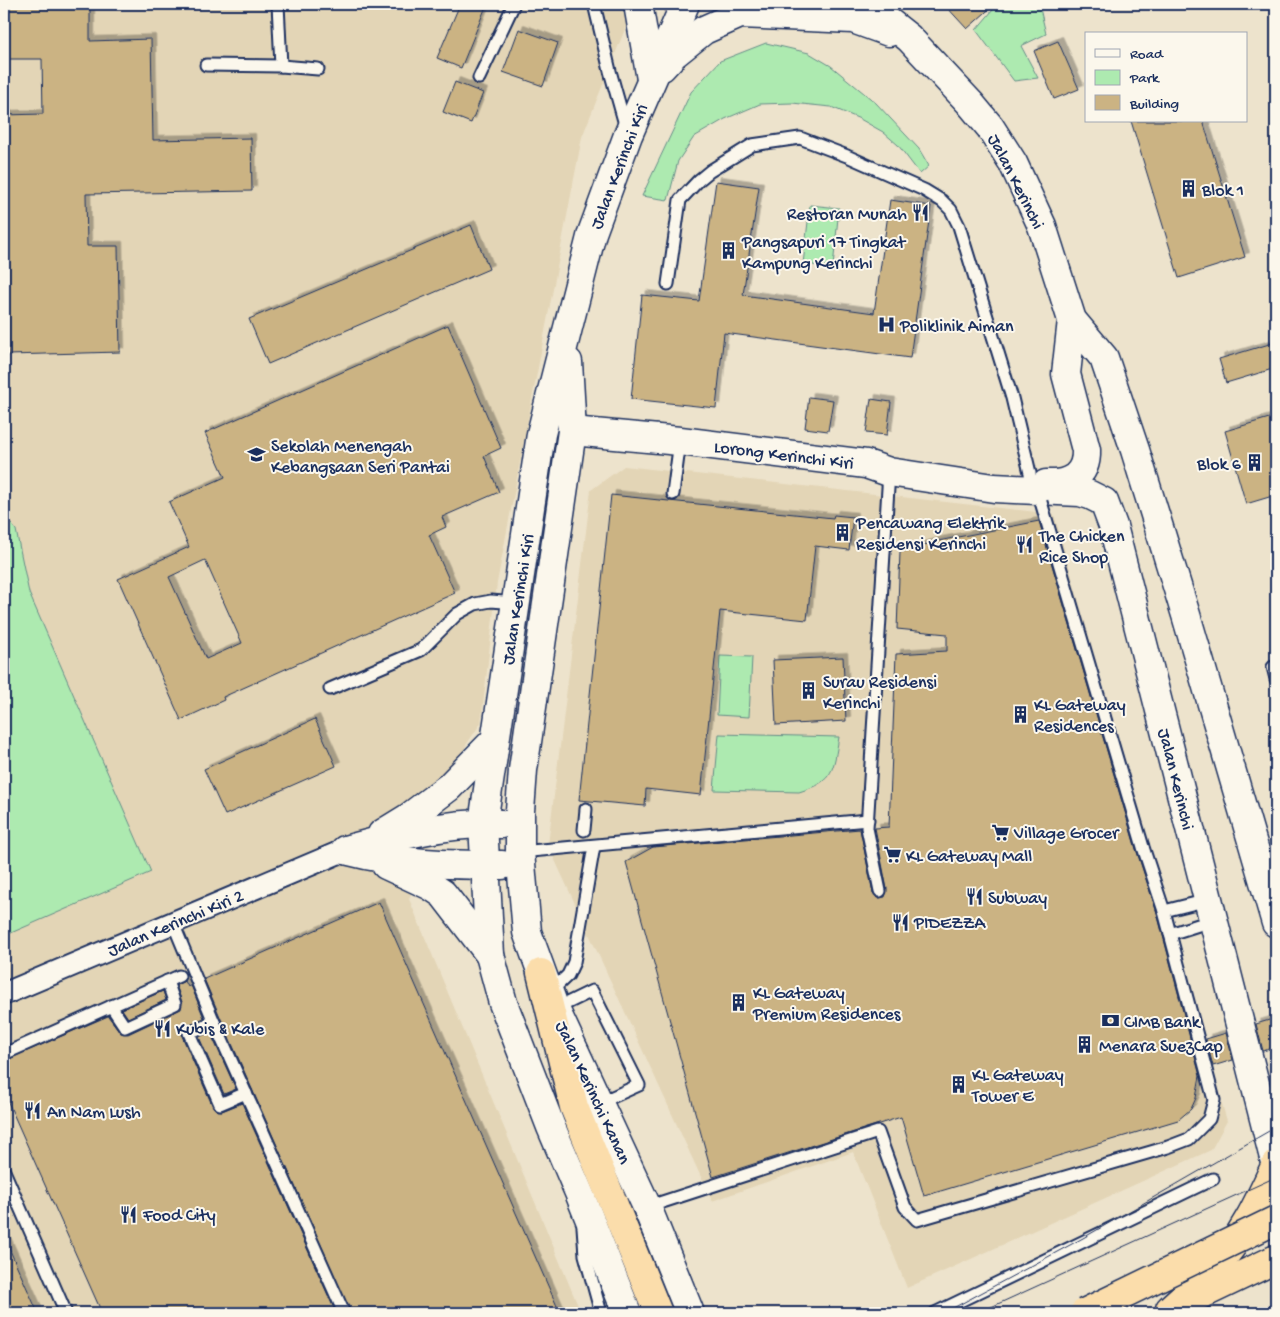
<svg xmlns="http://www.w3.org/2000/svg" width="1280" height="1317" font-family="'Gochi Hand',sans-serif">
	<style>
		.built { fill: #e3d5b6 }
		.green { fill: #adeab0; stroke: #648c87 }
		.building { fill: #cbb383; stroke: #1b2f5e; fill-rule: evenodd; filter: url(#shadow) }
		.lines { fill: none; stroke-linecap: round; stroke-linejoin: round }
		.lane-casing { stroke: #1b2f5e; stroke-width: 15 }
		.street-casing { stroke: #1b2f5e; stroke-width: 25 }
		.secondary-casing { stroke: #1b2f5e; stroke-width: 31 }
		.highway-casing { stroke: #1b2f5e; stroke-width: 31 }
		.lane { stroke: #fbf7ec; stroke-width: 11 }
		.street { stroke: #fbf7ec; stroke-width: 21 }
		.secondary { stroke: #fbf7ec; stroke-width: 28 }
		.highway { stroke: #fbddab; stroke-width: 28 }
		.tram { stroke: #1b2f5e; stroke-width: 1 }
		.lane-bridge-casing { stroke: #1b2f5e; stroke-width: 15; stroke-linecap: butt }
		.highway-bridge-casing { stroke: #1b2f5e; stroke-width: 31; stroke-linecap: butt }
		.lane-bridge { stroke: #fbf7ec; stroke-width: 11 }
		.highway-bridge { stroke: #fbddab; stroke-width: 28 }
		.labels { text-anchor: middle; stroke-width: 4; stroke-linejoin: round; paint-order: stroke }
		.street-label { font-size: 18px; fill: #1b2f5e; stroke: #fbf7ec }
		.poi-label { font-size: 18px; fill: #1b2f5e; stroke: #fbf7ec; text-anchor: start }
	</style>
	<defs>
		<filter id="shadow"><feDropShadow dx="4.5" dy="-4.5" stdDeviation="0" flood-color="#0004"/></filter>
	</defs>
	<rect width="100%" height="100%" fill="#ede3cc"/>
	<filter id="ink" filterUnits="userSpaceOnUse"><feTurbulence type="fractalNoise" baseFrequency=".02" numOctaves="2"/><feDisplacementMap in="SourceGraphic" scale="10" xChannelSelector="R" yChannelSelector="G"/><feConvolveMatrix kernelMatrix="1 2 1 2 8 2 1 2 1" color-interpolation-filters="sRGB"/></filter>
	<g filter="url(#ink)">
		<g class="built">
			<path d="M4,4H635L582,137L497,583L481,723L466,745L409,899L581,1313H4Z"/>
			<path d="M624,466L1054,514L1227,1121L1211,1150L907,1288L853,1152L712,1201L548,845L591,490Z"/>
		</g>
		<g class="green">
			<path d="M998,4H1039L1046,34L1021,46L1038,78L1014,81L976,30Z"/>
			<path d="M766,43L809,53L831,66L876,103L919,149L929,166L920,174L898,145L883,132L860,119L831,107L792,103L760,104L725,119L694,137L678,161L668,200L642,196L691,92L720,61Z"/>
			<path d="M810,205L839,208L833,267L803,264Z"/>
			<path d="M4,515L16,530L29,593L151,872L4,936Z"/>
			<path d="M720,656L752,657L749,717L717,715Z"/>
			<path d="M719,734L839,737C833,770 835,781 799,792L714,790Z"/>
		</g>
		<g class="building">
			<path d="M4,4H90V41L151,39L153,140L251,138L252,191L86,194L87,246H118L120,352L8,355L5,248H4V115L43,114L42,59H4Z"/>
			<path d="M460,4H487L461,68L437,58Z"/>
			<path d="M944,4H995L967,29Z"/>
			<path d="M519,29L558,43L543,86L503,72Z"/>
			<path d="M1058,41L1079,89L1054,99L1034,51Z"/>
			<path d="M455,82L483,93L471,123L443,112Z"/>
			<path d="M1131,121H1203L1245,257L1179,278Z"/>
			<path d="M716,181L759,187L743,295L874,313L890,200L931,206L910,358L724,333L716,408L631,399L642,295L699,301Z"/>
			<path d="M471,225L489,269L268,364L249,319Z"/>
			<path d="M448,325L501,448L484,456L499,492L442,517L446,527L429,535L455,593L223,697L224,700L181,720L118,579L189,547L169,502L225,477L205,433ZM205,560L242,643L206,659L169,577Z"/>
			<path d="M1276,342V368L1226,383L1219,359Z"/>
			<path d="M809,397L833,400L828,431L805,428Z"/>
			<path d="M871,399L891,402L887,435L866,433Z"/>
			<path d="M1276,416V495L1246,504L1225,431Z"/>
			<path d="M611,495L833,518L834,515L853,517L849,550L815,546L807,620L720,611L701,795L646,789L645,806L579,800Z"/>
			<path d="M1039,521L1136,849L1157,913L1200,1076L1196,1098L1191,1109L1178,1120L924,1196L901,1117L713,1177L626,862L653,847L860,829L873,893L878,898L885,897L887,889L875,828L889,827L896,654L947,651V634L897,629L900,552L938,541Z"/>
			<path d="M843,657L846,721L776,725L773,660Z"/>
			<path d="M315,719L336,766L225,815L204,769Z"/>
			<path d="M379,902L560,1313H351L221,1019L204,979Z"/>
			<path d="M185,981L188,987L191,985L204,1018L186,1026L182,1032V1036L213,1107L216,1110L222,1111L242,1103L336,1313H102L4,1093V1061L108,1016L121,1033L128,1034L181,1009L182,1002L176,985Z"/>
			<path d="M163,991L166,1000L128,1018L122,1009Z"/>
			<path d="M1276,1018V1047L1263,1051L1256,1024Z"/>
			<path d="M210,1032L236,1089L224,1094L199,1037Z"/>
			<path d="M1226,1033L1233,1060L1213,1066L1206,1039Z"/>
			<path d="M4,1237L38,1313H4Z"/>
		</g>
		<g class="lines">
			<defs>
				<g id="lane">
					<path d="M278,4L281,66"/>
					<path d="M594,4L610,71L626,128"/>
					<path d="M206,65L281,66L318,69"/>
					<path d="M479,78L514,4"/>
					<path d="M668,284L680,200L699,180L710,171L752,145L800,138L847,156L924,190L942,201L951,210L959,226L1012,398L1030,473L1031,483"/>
					<path d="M673,494L680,441"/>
					<path d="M1273,667L1276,679"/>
					<path d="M330,689L421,650L457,614L475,604L491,601L517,603"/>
					<path d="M584,830L586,809"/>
					<path d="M520,852L868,820"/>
					<path d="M880,891L867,828L889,472"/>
					<path d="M1164,911L1208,900"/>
					<path d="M173,923L214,1022L344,1313"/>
					<path d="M1170,934L1214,920"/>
					<path d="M549,993L568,975L574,962L594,846"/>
					<path d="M111,1006L125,1027L175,1004L167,981"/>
					<path d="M555,1009L592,991L639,1085L599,1103"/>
					<path d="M214,1022L189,1033L220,1104L246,1093"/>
					<path d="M4,1054L179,976"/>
					<path d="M4,1171L66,1313"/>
					<path d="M647,1207L878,1132L905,1207L917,1220L1168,1147L1189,1139L1209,1119L1214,1100L1164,911L1143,847"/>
					<path d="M583,1227L585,1255L601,1313"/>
					<path d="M935,1313L1213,1179"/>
				</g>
				<path id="street" d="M4,994L345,850"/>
				<g id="secondary">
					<path d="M638,4L651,79"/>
					<path d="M866,4L909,38L970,103L990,127L1013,163L1042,226L1072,320L1104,358L1135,450L1186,615L1276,923"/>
					<path d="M662,67L674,54L704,30L740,14L853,19L889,32"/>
					<path d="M568,362L572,431L532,707L523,770L520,811V852L527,932L555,1009L647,1207L690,1313"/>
					<path d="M572,431L680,441L866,464L889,472L994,488L1080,492L1090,495L1104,502L1113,526L1276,1166"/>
					<path d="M1046,484C1069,485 1087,476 1086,450L1066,374L1072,320"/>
					<path d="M382,834L408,818L449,787L495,740"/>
					<path d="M345,850C396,836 448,822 501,824"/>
					<path d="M349,851C398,864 451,865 502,865"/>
					<path d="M386,865L431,886L443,894L490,955"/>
					<path d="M627,1313L580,1195L551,1127L503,1003L490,955L483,823L541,434L592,233L628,135L685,4"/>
				</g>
				<g id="highway">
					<path d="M541,973L574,1107L658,1313"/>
					<path d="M1194,1298L1276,1259"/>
					<path d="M1170,1309C1184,1296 1199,1284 1212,1270C1241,1240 1259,1202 1276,1164"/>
				</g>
			</defs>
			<use href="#lane" class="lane-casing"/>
			<use href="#street" class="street-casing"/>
			<use href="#secondary" class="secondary-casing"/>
			<use href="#highway" class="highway-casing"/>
			<use href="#lane" class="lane"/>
			<use href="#street" class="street"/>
			<use href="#secondary" class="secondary"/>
			<use href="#highway" class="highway"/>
			<g class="tram">
				<path d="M944,1313L1083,1238L1276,1127"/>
				<path d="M978,1313L1276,1177"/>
			</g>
			<defs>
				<path id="lane-bridge" d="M1041,502L1143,847"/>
				<path id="highway-bridge" d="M1084,1313L1276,1220"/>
			</defs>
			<use href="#lane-bridge" class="lane-bridge-casing"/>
			<use href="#highway-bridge" class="highway-bridge-casing"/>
			<use href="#lane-bridge" class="lane-bridge"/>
			<use href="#highway-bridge" class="highway-bridge"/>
		</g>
	</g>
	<defs>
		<symbol id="building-bare" viewBox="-9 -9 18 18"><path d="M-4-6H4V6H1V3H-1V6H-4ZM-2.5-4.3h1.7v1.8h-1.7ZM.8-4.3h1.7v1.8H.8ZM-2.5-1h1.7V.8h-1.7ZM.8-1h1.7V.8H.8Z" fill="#1b2f5e" stroke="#fbf7ec" stroke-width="2.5" paint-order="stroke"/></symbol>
		<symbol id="restaurant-bare" viewBox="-9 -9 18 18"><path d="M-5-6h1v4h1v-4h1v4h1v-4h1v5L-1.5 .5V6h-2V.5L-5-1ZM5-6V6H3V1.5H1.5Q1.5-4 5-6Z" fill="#1b2f5e" stroke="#fbf7ec" stroke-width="2.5" paint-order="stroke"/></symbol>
		<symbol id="hospital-bare" viewBox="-9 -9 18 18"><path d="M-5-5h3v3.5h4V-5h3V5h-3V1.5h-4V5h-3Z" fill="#1b2f5e" stroke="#fbf7ec" stroke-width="2.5" paint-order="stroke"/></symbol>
		<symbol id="school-bare" viewBox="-9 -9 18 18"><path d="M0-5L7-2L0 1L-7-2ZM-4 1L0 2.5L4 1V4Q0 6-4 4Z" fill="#1b2f5e" stroke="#fbf7ec" stroke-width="2.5" paint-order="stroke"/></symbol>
		<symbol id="supermarket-bare" viewBox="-9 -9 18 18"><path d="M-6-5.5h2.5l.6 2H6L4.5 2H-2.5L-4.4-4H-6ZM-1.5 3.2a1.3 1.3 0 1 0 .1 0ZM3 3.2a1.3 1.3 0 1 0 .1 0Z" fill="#1b2f5e" stroke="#fbf7ec" stroke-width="2.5" paint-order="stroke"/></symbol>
		<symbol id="bank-bare" viewBox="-9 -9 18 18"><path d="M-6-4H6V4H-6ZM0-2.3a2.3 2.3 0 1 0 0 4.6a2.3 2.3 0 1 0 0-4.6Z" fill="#1b2f5e" stroke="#fbf7ec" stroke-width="2.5" paint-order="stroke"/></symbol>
	</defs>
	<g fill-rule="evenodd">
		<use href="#building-bare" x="1176" y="176" width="25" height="25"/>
		<use href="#restaurant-bare" x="908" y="200" width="25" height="25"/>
		<use href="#building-bare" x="716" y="238" width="25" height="25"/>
		<use href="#hospital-bare" x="874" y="312" width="25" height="25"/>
		<use href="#school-bare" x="244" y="442" width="25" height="25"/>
		<use href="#building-bare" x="1242" y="450" width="25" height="25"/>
		<use href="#building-bare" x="830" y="520" width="25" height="25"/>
		<use href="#restaurant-bare" x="1012" y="532" width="25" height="25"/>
		<use href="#building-bare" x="796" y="678" width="25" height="25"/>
		<use href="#building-bare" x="1008" y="702" width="25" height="25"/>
		<use href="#supermarket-bare" x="988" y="820" width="25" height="25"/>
		<use href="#supermarket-bare" x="880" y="842" width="25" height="25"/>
		<use href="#restaurant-bare" x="962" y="884" width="25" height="25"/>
		<use href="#restaurant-bare" x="888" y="910" width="25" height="25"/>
		<use href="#building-bare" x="726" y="990" width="25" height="25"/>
		<use href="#bank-bare" x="1098" y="1008" width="25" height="25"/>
		<use href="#restaurant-bare" x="150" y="1016" width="25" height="25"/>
		<use href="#building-bare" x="1072" y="1032" width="25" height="25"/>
		<use href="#building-bare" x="946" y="1072" width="25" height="25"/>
		<use href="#restaurant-bare" x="20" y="1098" width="25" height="25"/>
		<use href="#restaurant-bare" x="116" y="1202" width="25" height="25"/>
	</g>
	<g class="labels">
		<g class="street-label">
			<text transform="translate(618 166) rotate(-69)" y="6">Jalan Kerinchi Kiri</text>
			<text transform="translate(1017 181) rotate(63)" y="6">Jalan Kerinchi</text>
			<text transform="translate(784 454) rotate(7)" y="6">Lorong Kerinchi Kiri</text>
			<text transform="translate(517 599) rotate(-81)" y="6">Jalan Kerinchi Kiri</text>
			<text transform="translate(1177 779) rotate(76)" y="6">Jalan Kerinchi</text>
			<text transform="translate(175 922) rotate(-23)" y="6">Jalan Kerinchi Kiri 2</text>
			<text transform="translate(594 1092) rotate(65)" y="6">Jalan Kerinchi Kanan</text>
		</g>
		<g class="poi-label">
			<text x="1202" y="195">Blok 1</text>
			<text x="907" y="219" text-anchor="end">Restoran Munah</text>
			<text x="742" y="247">Pangsapuri 17 Tingkat<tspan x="742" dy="21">Kampung Kerinchi</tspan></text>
			<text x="900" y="331">Poliklinik Aiman</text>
			<text x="271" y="451">Sekolah Menengah<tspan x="271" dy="21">Kebangsaan Seri Pantai</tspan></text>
			<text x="1241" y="469" text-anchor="end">Blok 6</text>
			<text x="856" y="528">Pencawang Elektrik<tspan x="856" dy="21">Residensi Kerinchi</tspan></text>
			<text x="1039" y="541">The Chicken<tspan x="1039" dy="21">Rice Shop</tspan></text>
			<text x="823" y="687">Surau Residensi<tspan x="823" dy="21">Kerinchi</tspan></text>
			<text x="1034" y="710">KL Gateway<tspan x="1034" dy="21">Residences</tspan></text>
			<text x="1014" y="838">Village Grocer</text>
			<text x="906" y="861">KL Gateway Mall</text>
			<text x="988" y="903">Subway</text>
			<text x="914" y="928">PIDEZZA</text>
			<text x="753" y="998">KL Gateway<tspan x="753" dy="21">Premium Residences</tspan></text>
			<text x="1124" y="1027">CIMB Bank</text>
			<text x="176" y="1034">Kubis &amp; Kale</text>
			<text x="1099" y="1051">Menara SuezCap</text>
			<text x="972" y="1080">KL Gateway<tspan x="972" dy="21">Tower E</tspan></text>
			<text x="47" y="1117">An Nam Lush</text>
			<text x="143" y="1220">Food City</text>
		</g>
	</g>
	<rect width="1280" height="1317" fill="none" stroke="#fbf7ec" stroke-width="20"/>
	<rect x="10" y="10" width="1260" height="1297" fill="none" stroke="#1b2f5e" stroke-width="2" filter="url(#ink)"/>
	<rect x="1085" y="32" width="162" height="90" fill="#fbf7ec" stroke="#a1a7b3"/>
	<rect x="1095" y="49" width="25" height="8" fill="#fbf7ec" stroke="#a1a7b3"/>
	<text x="1130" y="58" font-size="15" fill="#1b2f5e">Road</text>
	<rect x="1095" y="70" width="25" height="15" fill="#adeab0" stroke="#a1a7b3"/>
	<text x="1130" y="82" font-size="15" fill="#1b2f5e">Park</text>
	<rect x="1095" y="95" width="25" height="15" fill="#cbb383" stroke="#a1a7b3"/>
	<text x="1130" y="108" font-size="15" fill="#1b2f5e">Building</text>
</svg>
